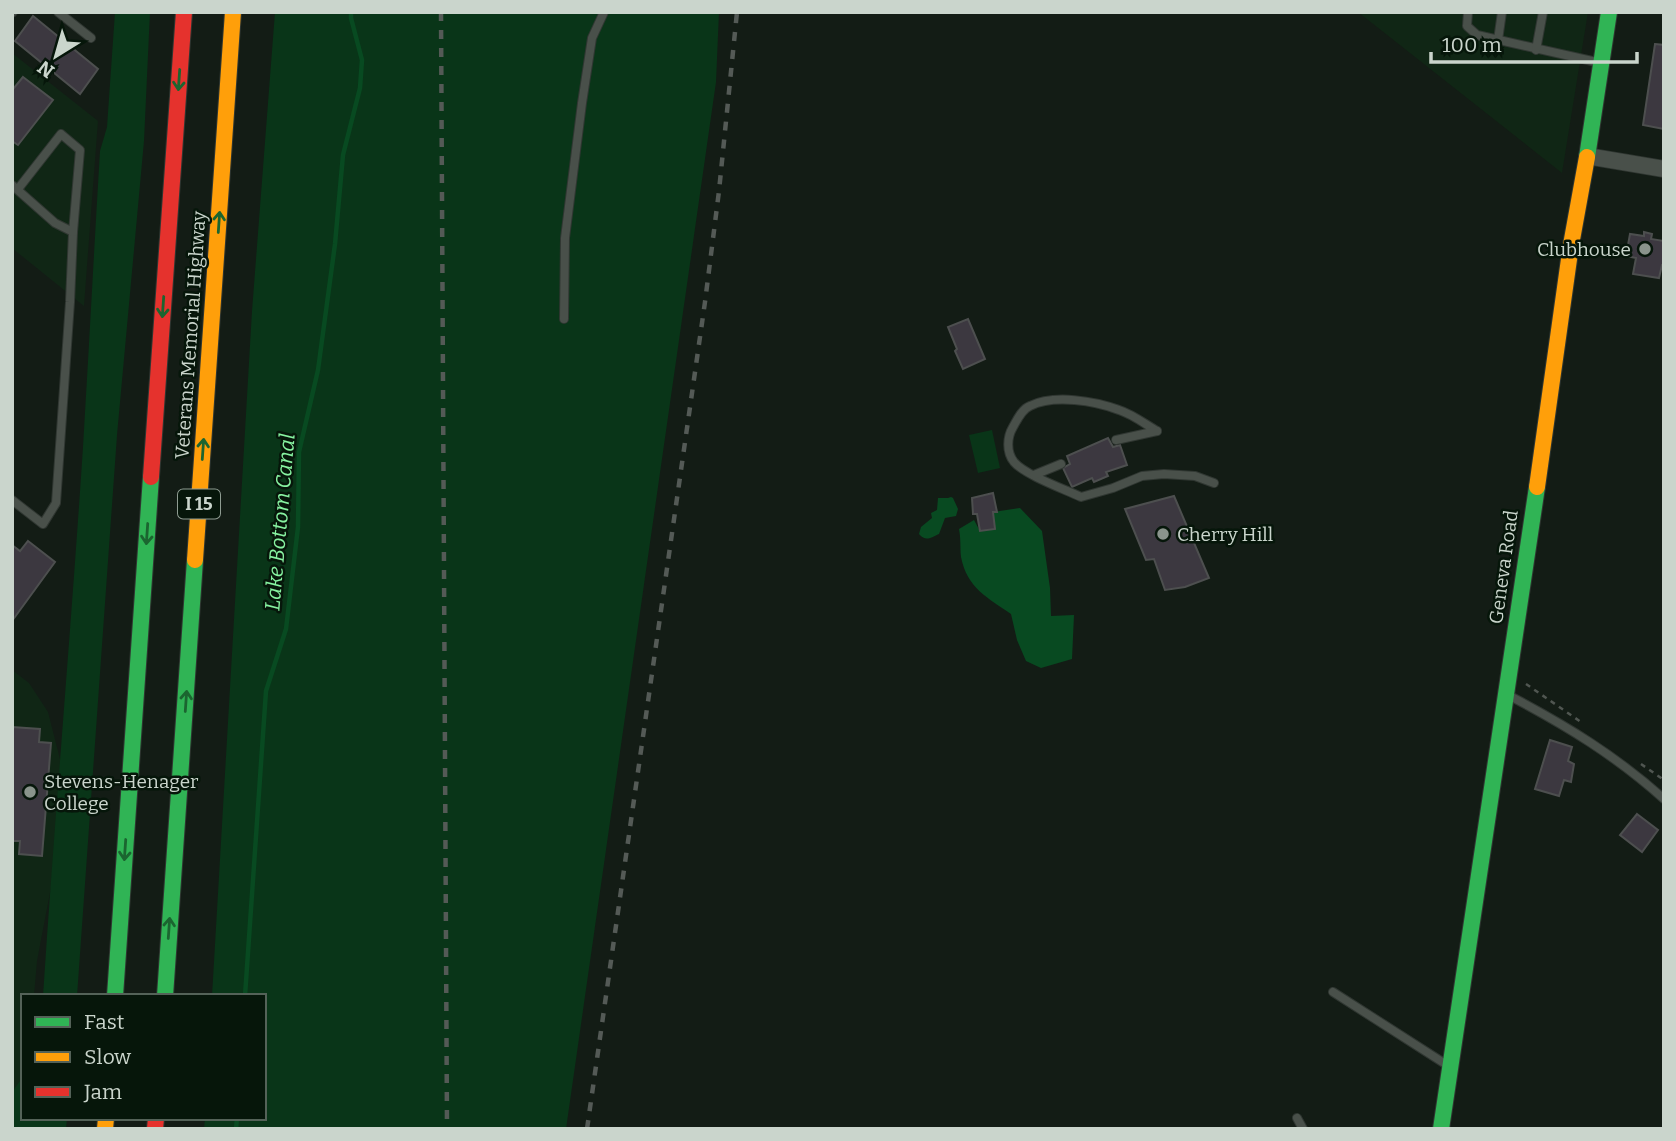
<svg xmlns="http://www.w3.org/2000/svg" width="1676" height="1141" font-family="Bitter,serif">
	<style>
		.built { fill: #102615 }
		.green { fill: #093518 }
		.water { fill: #084a21 }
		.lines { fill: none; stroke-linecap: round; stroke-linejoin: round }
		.stream { stroke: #084a21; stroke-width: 4.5 }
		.building { fill: #3c3840; stroke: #4d4f4f; stroke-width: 2 }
		.lane-casing { stroke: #303732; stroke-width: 10 }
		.street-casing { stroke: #303732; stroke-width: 18 }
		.fast-casing { stroke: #303732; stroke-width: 18 }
		.slow-casing { stroke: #303732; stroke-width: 18 }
		.jam-casing { stroke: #303732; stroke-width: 18 }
		.path { stroke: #505651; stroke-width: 2.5; stroke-dasharray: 5 5; stroke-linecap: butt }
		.lane { stroke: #49504a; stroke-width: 8 }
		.street { stroke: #49504a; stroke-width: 16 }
		.fast { stroke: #30b455; stroke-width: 16 }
		.slow { stroke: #ff9f0a; stroke-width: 16 }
		.jam { stroke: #e5322d; stroke-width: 16 }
		.rail { stroke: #545a56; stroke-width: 4.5; stroke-dasharray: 9 9; stroke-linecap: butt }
		.oneway { stroke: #1b6530 }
		.poi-dot { fill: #8a948c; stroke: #06160a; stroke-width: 2.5 }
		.labels { text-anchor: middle; stroke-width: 5; stroke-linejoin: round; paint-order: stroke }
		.shield { fill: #06160a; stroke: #8f9c92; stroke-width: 2 }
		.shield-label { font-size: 18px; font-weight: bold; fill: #cad5cc }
		.poi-label { font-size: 19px; fill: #cad5cc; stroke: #06160a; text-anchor: start }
		.street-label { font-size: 19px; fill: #cad5cc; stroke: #06160a }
		.water-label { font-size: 21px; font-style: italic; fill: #87f3a1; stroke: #06160a }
	</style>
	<rect width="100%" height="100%" fill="#131c15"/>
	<g class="built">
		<path d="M1358,12H1588L1562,173Z"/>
		<path d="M12,53L98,121L84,306L12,248Z"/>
		<path d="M12,670L29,683L48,712L61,763L56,861L37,961L34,996H23L22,1129H12Z"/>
	</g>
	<g class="green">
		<path d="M115,12H150L144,141L117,435L77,996H43C55,813 71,630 83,447C89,348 94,250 100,151L107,127Z"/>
		<path d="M275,12H719L716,82L566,1129H204L205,1118H264V996H212L252,311Z"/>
		<path d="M992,430L1000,468L978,473L969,435Z"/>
		<path d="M23,1077V1118H67L66,1129H12V1092Z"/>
	</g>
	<g class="water">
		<path d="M951,497L953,498L958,509L956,516L945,518L939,534C930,538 926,542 919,534L921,527L932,518L931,513L937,510L938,498H948Z"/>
		<path d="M1020,508L1042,531L1050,588L1051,616L1074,615L1072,659L1041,668L1026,661L1017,640L1011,614C988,598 967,588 961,557C960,548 961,539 959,529L974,520L980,531L995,528L993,512Z"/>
	</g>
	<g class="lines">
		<g class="stream">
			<path d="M245,996L266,691L286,629L298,527L299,452L318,370L335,244L343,155L360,88L362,60L351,18V12"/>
			<path d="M236,1129L237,1118"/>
		</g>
	</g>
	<g class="building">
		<path d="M33,16L98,69L80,94L15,41Z"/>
		<path d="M1655,44L1664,45V129L1643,125Z"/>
		<path d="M23,77L53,100L18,145L12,141V87L14,88Z"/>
		<path d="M1644,232L1652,234L1651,239L1664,241V265H1662L1659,278L1633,274L1636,258L1626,256L1630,234L1644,236Z"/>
		<path d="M968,319L985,359L963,369L955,351L957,349L948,327Z"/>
		<path d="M1108,438L1113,447L1120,445L1127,465L1106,472L1108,476L1094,482L1092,478L1072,487L1063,468L1070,464L1067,456Z"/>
		<path d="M993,493L997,512H993L995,529L980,531L977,514H973L972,498Z"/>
		<path d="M1174,496L1209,578L1185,587L1165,590L1154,559L1146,560L1125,509Z"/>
		<path d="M28,541L55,562L12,621V545L20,551Z"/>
		<path d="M12,727L40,729L39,742L51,743L42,856L19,854L20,841H12Z"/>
		<path d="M1550,740L1572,747L1568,761L1574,764L1571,782L1564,780L1559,796L1535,789Z"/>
		<path d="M1637,814L1658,830L1642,852L1620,835Z"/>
	</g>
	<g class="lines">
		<defs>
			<g id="lane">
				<path d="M58,12L91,38"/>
				<path d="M1468,12L1467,26L1477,35L1601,63"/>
				<path d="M12,13L13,12"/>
				<path d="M1498,40L1502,12"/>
				<path d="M1536,50L1543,12"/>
				<path d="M12,185L55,223L73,232L70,302L56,503L43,524L12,500"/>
				<path d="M18,189L61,134L80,150L73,232"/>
				<path d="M564,319L565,238L582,103L592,38L604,12"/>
				<path d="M1157,431C1145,424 1132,414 1119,410C1095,401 1054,394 1030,406C1022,409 1017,420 1013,427C1007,437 1006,452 1014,462C1025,475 1064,489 1081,497L1113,488L1142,476L1164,474L1195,476L1214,483"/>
				<path d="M1116,440L1157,431"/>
				<path d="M1034,475L1061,464"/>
				<path d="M1510,696C1567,726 1616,756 1664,799"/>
				<path d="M1333,992L1447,1065"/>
				<path d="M1297,1118L1303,1129"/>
			</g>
			<path id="street" d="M1587,156L1664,169"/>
			<g id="fast">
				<path d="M1587,157L1609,12"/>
				<path d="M115,996L151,477"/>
				<path d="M165,996L195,560"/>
				<path d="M1441,1129L1537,487"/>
			</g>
			<g id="slow">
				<path d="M1537,487L1571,245L1587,157"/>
				<path d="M195,560L233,12"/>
				<path d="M105,1129L106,1118"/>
			</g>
			<g id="jam">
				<path d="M151,477L184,12"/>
				<path d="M155,1129L156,1118"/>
			</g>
		</defs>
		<use href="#lane" class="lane-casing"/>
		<use href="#street" class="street-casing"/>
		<use href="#fast" class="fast-casing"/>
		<use href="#slow" class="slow-casing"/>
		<use href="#jam" class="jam-casing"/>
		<g class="path">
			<path d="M1526,684L1581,722"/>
			<path d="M1641,764L1664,780"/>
		</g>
		<use href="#lane" class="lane"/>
		<use href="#street" class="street"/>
		<use href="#fast" class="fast"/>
		<use href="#slow" class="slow"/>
		<use href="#jam" class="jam"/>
		<g class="rail">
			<path d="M441,12L447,1129"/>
			<path d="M587,1129L705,302L719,191L737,12"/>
		</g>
	</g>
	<defs><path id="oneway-shaft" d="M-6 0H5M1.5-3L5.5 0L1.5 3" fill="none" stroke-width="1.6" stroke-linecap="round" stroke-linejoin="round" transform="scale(1.75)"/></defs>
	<g class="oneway">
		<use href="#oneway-shaft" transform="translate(179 80) rotate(94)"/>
		<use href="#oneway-shaft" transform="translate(219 222) rotate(-86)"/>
		<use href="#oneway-shaft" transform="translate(163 307) rotate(94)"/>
		<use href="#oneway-shaft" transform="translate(203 449) rotate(-86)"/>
		<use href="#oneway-shaft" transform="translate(147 534) rotate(94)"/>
		<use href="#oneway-shaft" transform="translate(186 701) rotate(-86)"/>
		<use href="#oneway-shaft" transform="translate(125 850) rotate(94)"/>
		<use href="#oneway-shaft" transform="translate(169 928) rotate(-86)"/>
	</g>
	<g class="poi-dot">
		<circle cx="1645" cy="249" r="7"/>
		<circle cx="1163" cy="534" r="7"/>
		<circle cx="30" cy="792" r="7"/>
	</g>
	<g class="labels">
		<rect class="shield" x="178" y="489.5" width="42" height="29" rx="5"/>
		<g class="shield-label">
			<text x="199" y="510">I 15</text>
		</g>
		<g class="poi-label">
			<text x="1631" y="256" text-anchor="end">Clubhouse</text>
			<text x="1177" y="541">Cherry Hill</text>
			<text x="44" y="788">Stevens-Henager<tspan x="44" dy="22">College</tspan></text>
		</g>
		<g class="street-label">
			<text transform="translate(190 335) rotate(-86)" y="7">Veterans Memorial Highway</text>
			<text transform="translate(1503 567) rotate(-82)" y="7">Geneva Road</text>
		</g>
		<g class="water-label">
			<text transform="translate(280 522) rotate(-85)" y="7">Lake Bottom Canal</text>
		</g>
	</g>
	<rect width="1676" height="1141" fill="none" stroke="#cad5cc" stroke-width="28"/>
	<rect x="21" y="994" width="245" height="126" fill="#06160a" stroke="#546258" stroke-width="2"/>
	<rect x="35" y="1017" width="35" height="10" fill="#30b455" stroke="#546258" stroke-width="2"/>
	<text x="84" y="1029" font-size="21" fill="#cad5cc">Fast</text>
	<rect x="35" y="1052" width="35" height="10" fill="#ff9f0a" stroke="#546258" stroke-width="2"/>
	<text x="84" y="1064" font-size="21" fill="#cad5cc">Slow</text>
	<rect x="35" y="1087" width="35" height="10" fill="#e5322d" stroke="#546258" stroke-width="2"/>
	<text x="84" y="1099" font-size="21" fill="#cad5cc">Jam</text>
	<g transform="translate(56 56) rotate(217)" stroke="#06160a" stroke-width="5" paint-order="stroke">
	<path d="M0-5L12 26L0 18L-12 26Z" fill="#cad5cc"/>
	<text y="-10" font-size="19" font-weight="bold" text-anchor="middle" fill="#cad5cc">N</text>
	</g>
	<path d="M1431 52v10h206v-10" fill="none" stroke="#cad5cc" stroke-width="3.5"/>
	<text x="1442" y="52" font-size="21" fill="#cad5cc" stroke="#06160a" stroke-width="5" paint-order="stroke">100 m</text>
</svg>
